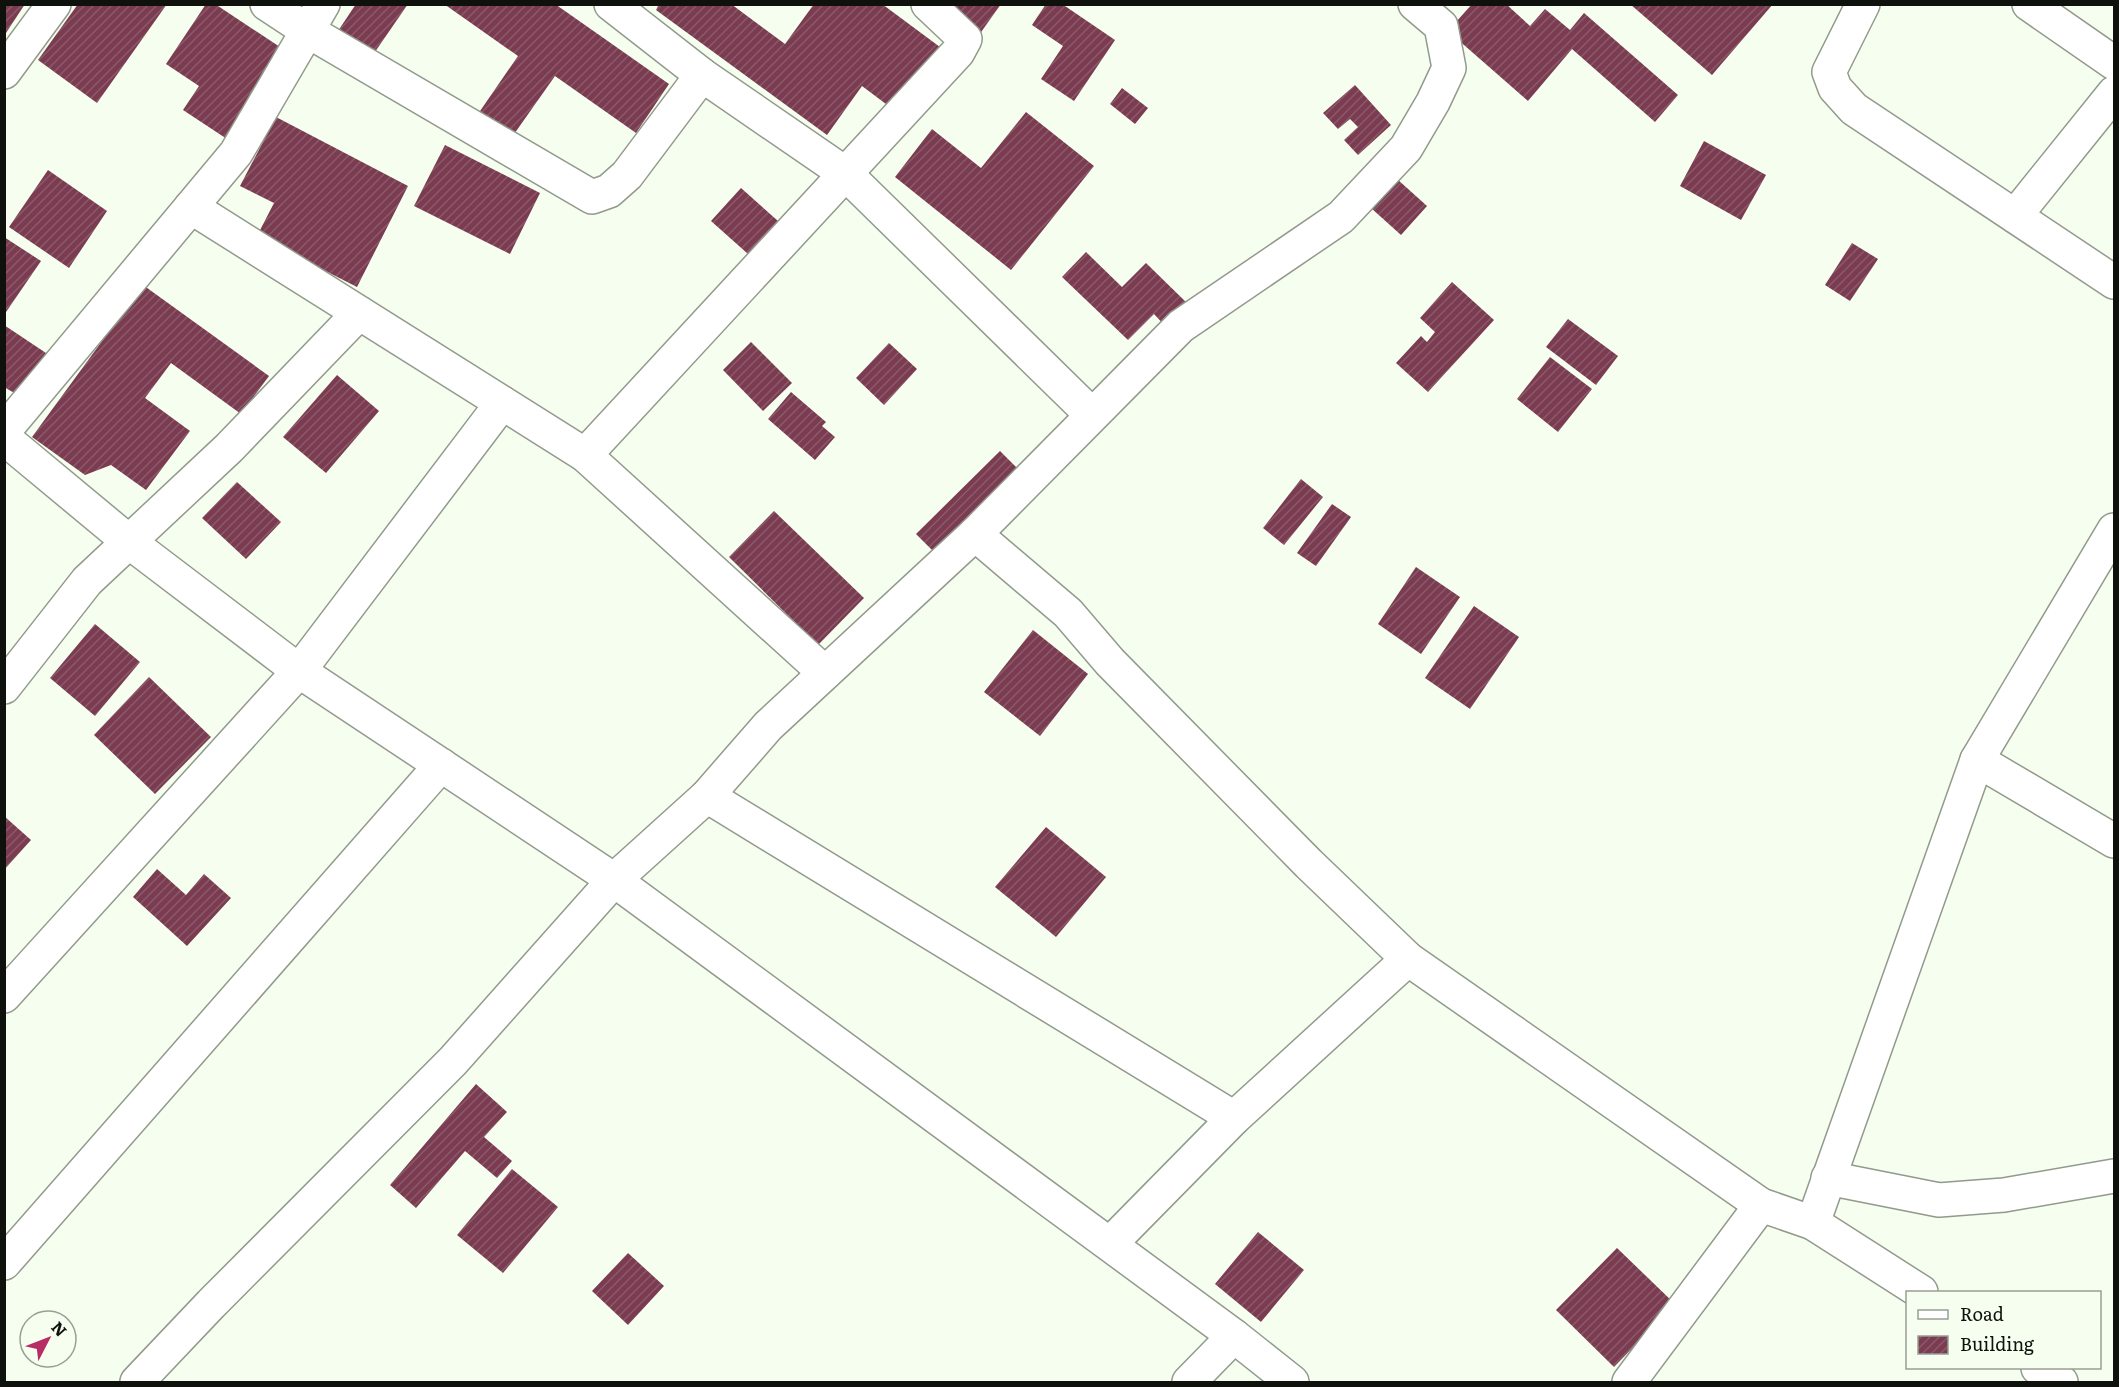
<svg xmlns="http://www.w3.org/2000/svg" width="2119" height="1387" font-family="Literata,serif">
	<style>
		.building { fill: url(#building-hatch) }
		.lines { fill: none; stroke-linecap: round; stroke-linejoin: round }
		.street-casing { stroke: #929a8c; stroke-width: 36 }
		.street { stroke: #fff; stroke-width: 33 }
	</style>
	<defs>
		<pattern id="building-hatch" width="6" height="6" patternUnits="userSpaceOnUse" patternTransform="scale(1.5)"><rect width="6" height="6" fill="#7b3b50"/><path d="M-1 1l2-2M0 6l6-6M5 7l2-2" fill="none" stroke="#8a5a6a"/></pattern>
	</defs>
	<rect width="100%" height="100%" fill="#f5feef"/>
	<g class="building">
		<path d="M4,4H25L4,36Z"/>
		<path d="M78,4H167L97,103L38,60Z"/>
		<path d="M206,4H215L289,53L230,141L183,110L199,86L166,64Z"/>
		<path d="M356,4H408L368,62L334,37Z"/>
		<path d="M444,4H555L669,84L636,133L555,76L512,137L478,114L518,56Z"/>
		<path d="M659,4H731L785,44L814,4H882L944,50L898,113L862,86L827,135L656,10Z"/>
		<path d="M938,4H1001L979,35Z"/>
		<path d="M1046,4H1062L1115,40L1074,101L1041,79L1063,46L1032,25Z"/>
		<path d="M1472,4H1506L1530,26L1545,9L1570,30L1584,13L1678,95L1655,122L1572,49L1528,101L1448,31Z"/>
		<path d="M1630,4H1773L1712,75Z"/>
		<path d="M1355,85L1391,125L1358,155L1344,140L1358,127L1350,119L1338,129L1323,113Z"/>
		<path d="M1122,88L1148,108L1135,124L1110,104Z"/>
		<path d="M1026,112L1094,166L1011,270L895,177L932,129L981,168Z"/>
		<path d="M276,117L408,186L357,287L257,236L274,203L240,186Z"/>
		<path d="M1704,141L1766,175L1741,220L1680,186Z"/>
		<path d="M445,145L540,193L510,254L414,206Z"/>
		<path d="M48,170L107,211L69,268L9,227Z"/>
		<path d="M1397,179L1427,206L1401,235L1371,208Z"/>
		<path d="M741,188L787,229L757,262L711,221Z"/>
		<path d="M4,237L41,261L4,315Z"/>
		<path d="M1852,243L1878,259L1850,301L1825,285Z"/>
		<path d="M1086,252L1122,287L1146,263L1189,305L1167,328L1154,314L1128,340L1062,277Z"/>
		<path d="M1452,282L1494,320L1428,392L1396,363L1421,336L1427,342L1435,332L1420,318Z"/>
		<path d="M143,285L269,376L241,414L171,363L145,398L190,431L146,490L111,465L85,475L32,437Z"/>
		<path d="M1568,319L1618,356L1596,385L1546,347Z"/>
		<path d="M4,325L55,359L23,398L4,387Z"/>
		<path d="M751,342L792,383L763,411L723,370Z"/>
		<path d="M889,343L917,369L884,405L856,378Z"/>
		<path d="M1550,357L1592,389L1558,432L1517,399Z"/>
		<path d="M337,375L379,411L326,473L283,437Z"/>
		<path d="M791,392L826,422L822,426L835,437L815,460L768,419Z"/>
		<path d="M1000,451L1019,470L935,553L916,534Z"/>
		<path d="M1301,479L1323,497L1284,545L1263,528Z"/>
		<path d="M237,482L281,522L246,559L202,518Z"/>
		<path d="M1332,504L1351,517L1316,566L1297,553Z"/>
		<path d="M774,511L864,598L818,645L729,557Z"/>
		<path d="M1416,567L1460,597L1421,654L1378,624Z"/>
		<path d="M1474,606L1519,637L1470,709L1425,678Z"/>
		<path d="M95,624L140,662L95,716L50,678Z"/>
		<path d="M1033,630L1088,674L1040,736L984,692Z"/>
		<path d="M149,677L211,737L155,794L94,735Z"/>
		<path d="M4,816L31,840L4,870Z"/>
		<path d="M1046,827L1106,877L1056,937L995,887Z"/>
		<path d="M157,869L186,895L204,874L231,898L187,946L133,897Z"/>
		<path d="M476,1084L507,1112L484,1137L512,1161L497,1178L465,1151L416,1208L390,1185Z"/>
		<path d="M512,1169L558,1207L503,1273L457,1235Z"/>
		<path d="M1258,1232L1304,1270L1261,1322L1215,1284Z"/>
		<path d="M1617,1248L1675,1304L1614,1367L1556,1310Z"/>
		<path d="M628,1253L664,1286L628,1325L592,1291Z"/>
	</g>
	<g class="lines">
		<defs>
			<g id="street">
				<path d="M267,4L308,31L592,197L609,191L627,175L702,75"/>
				<path d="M611,4L702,75L846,174L1092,415"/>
				<path d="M1863,4L1829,72L1835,88L1854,109L2114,282"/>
				<path d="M2029,4L2114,63"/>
				<path d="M4,72L54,4"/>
				<path d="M191,207L585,455L825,673"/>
				<path d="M2015,216L2114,93"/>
				<path d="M4,431L236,153L323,4"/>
				<path d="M4,438L128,541L299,671L614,880L1234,1336L1292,1382"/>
				<path d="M585,455L958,52L965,39L928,4"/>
				<path d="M975,534L1068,613L1110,662L1309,864L1408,959L1761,1205L1813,1223L1921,1292"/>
				<path d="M4,687L87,581L229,448L359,313"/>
				<path d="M1977,760L2114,841"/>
				<path d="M707,796L1234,1118"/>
				<path d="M4,996L299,671L502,403"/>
				<path d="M1828,1178L1939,1200L2004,1195L2114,1176"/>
				<path d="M1813,1223L1977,760L2114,530"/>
				<path d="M1110,1244L1234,1118L1408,959"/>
				<path d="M4,1263L441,765"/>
				<path d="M2038,1368L2061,1382"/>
				<path d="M137,1382L211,1304L453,1061L614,880L707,796L768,726L975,534L1181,326L1341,217L1406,148L1433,102L1449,68L1441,26L1415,4"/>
				<path d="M1189,1382L1234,1336"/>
				<path d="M1629,1382L1761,1205"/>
			</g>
		</defs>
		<use href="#street" class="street-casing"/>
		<use href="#street" class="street"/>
	</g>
	<rect width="2119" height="1387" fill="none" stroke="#0e110c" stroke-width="12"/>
	<rect x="1906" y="1291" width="195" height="78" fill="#f5feef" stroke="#999f94" stroke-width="1.5"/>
	<rect x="1918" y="1310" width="30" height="9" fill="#ffffff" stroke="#999f94" stroke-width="1.5"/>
	<text x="1960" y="1321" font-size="18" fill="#0e110c">Road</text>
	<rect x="1918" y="1336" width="30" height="18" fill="url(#building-hatch)" stroke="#999f94" stroke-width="1.5"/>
	<text x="1960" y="1351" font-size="18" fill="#0e110c">Building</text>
	<g transform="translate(48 1339) rotate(48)"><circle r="28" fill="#f5feef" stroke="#999f94" stroke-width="1.5"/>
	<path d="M0-4.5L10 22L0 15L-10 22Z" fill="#b72c65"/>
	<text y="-9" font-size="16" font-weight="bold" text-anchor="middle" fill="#0e110c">N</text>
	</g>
</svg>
